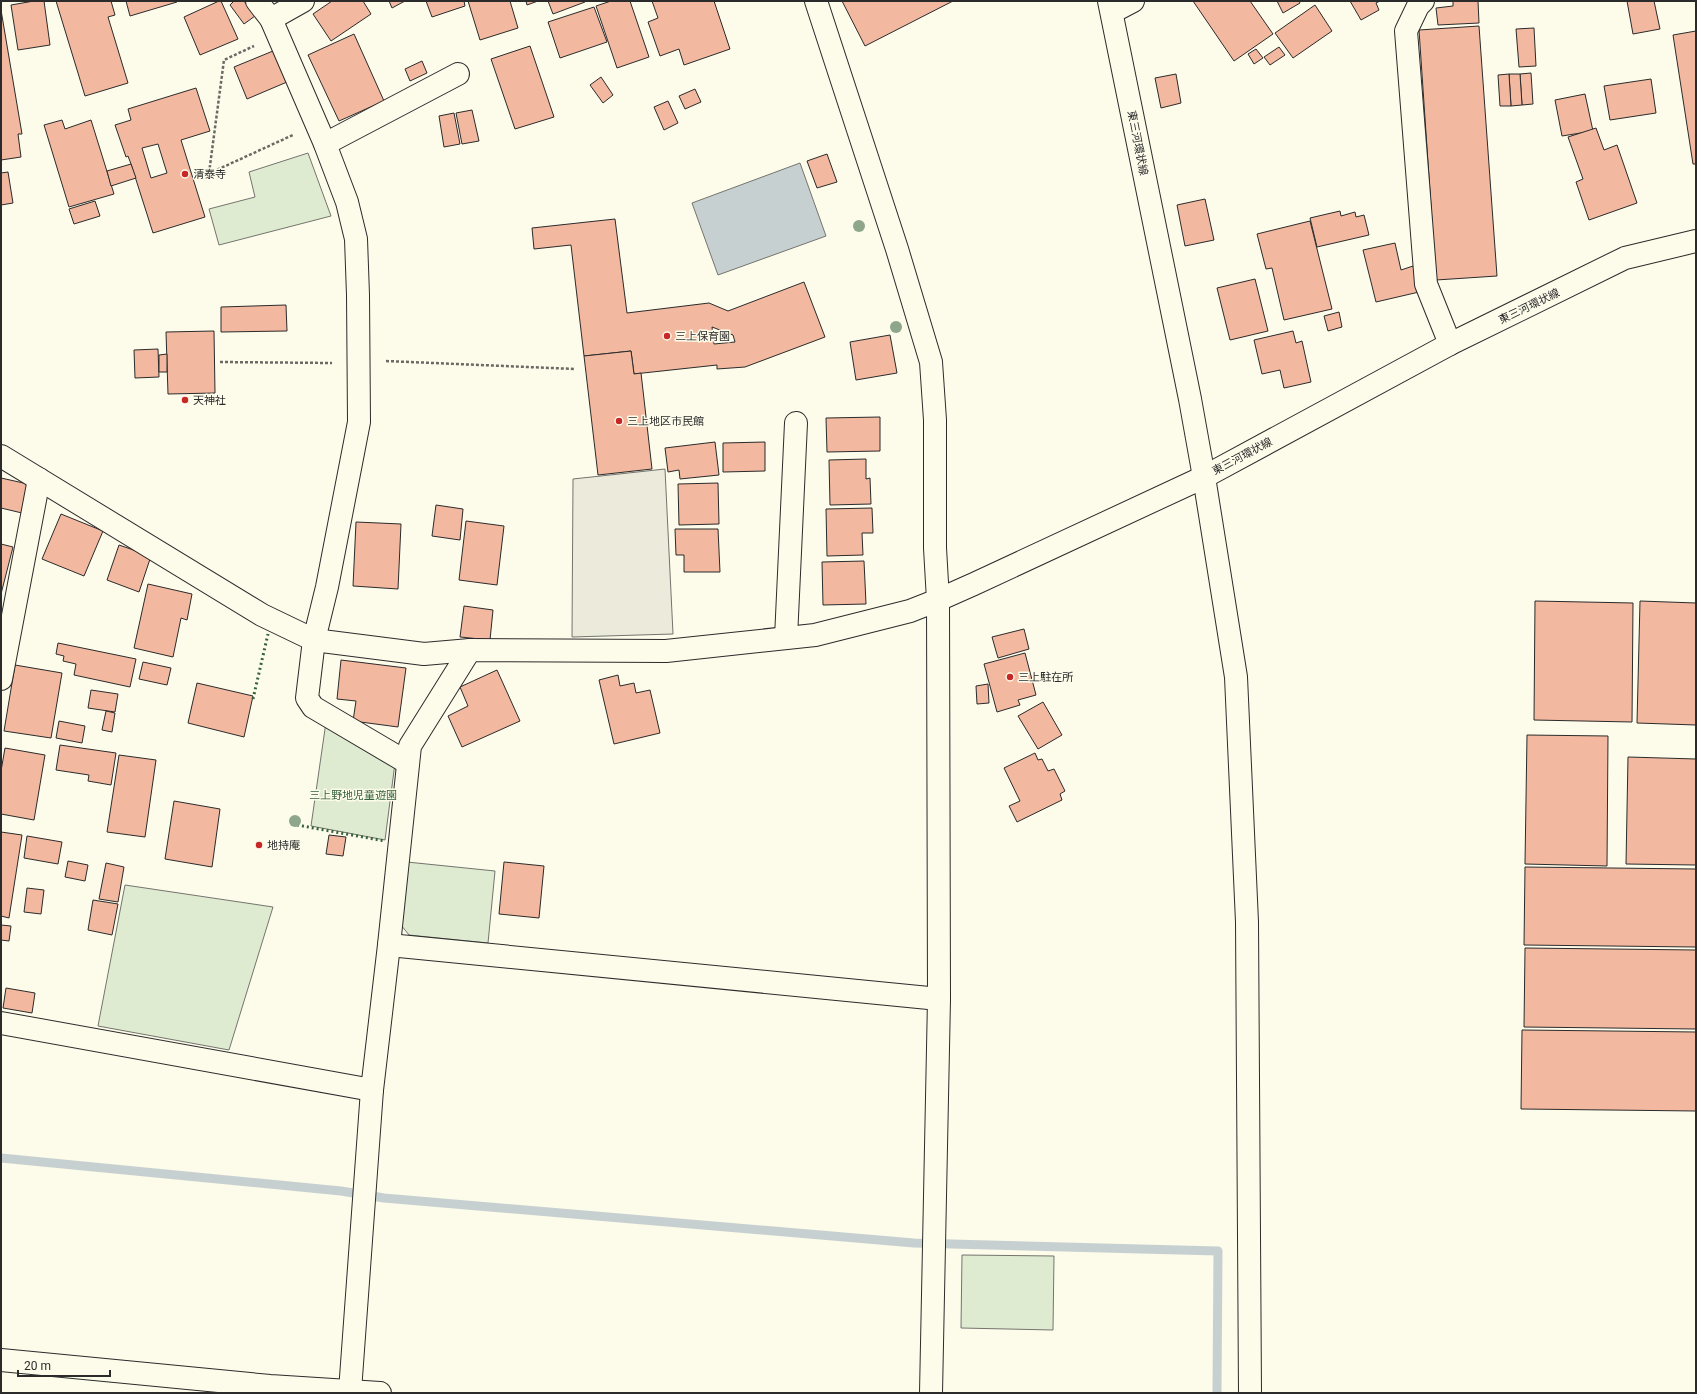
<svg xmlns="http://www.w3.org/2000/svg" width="1697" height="1394" font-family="Roboto,'Noto Sans JP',sans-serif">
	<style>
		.green { fill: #deebd1; stroke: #74746e }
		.parking { fill: #eceadb; stroke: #74746e }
		.water { fill: #c7d0d0; stroke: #74746e }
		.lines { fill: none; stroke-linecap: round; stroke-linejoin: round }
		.stream { stroke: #c7d0d0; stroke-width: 9 }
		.building { fill: #f2b8a0; stroke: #2b2b2b; fill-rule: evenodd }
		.street-casing { stroke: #2b2b2b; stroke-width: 24 }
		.secondary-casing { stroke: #2b2b2b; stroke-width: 24 }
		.primary-casing { stroke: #2b2b2b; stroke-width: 24 }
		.path { stroke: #6a6964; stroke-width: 2.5; stroke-dasharray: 3 2; stroke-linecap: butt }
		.street { stroke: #fdfbea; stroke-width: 22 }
		.secondary { stroke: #fdfbea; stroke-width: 22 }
		.primary { stroke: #fdfbea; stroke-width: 22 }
		.hedge { stroke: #34623c; stroke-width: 3; stroke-dasharray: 2 3; stroke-linecap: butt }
		.tree { fill: #8ea78a }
		.poi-dot { fill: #c62828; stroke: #fdfbea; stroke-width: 1.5 }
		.labels { text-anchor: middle; stroke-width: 3; stroke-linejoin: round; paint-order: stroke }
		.street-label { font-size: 11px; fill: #2b2b2b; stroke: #fdfbea }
		.poi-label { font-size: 11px; fill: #2b2b2b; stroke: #fdfbea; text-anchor: start }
		.park-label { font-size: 11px; fill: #34623c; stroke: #fdfbea }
	</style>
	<rect width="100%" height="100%" fill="#fdfbea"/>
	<g class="green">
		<path d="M308,153L331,216L219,245L209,209L255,197L249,172Z"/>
		<path d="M326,722L395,763L385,840L311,826Z"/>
		<path d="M407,862L495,871L488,943L409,935L401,925Z"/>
		<path d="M125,885L273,907L229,1050L98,1026Z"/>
		<path d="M962,1255L1054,1256L1053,1330L961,1328Z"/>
	</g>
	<path class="parking" d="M665,469L673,634L572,637L573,479Z"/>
	<path class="water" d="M800,163L826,236L718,275L692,203Z"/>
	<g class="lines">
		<path class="stream" d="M1,1158L341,1191L384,1198L914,1243L1218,1251L1217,1393"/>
	</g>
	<g class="building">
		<path d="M34,1H44L50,45L18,50L11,5Z"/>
		<path d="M56,1H111L115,15L108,17L128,83L85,96Z"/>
		<path d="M126,1H176L177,2L130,16Z"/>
		<path d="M219,1H221L238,39L200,55L184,17Z"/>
		<path d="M234,1H244L255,16L244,24L230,5Z"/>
		<path d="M332,1H363L371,14L331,41L313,14Z"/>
		<path d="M389,1H405L392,8Z"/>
		<path d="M426,1H464L465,6L432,17Z"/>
		<path d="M468,1H510L518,28L480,40Z"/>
		<path d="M526,1H538L527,5Z"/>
		<path d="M548,1H584L585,2L553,14Z"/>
		<path d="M611,1H630L649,57L617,68L596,6Z"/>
		<path d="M652,1H714L730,49L684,65L679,49L660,56L648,22L658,18Z"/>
		<path d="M842,1H953L865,46Z"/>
		<path d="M1193,1H1250L1273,34L1234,61Z"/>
		<path d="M1277,1H1299L1300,3L1283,13Z"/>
		<path d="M1350,1H1380L1376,3L1379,10L1361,20Z"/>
		<path d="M1453,1H1478L1479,23L1438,25L1436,8L1453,6Z"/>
		<path d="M1627,1H1654L1660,29L1633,34Z"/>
		<path d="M1315,5L1332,31L1293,58L1275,33Z"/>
		<path d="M594,7L607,42L560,58L548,22Z"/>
		<path d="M1,10L22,134H18L21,157L1,160Z"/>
		<path d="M1479,26L1497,276L1436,280L1419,30Z"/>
		<path d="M1534,28L1536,66L1519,67L1516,29Z"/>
		<path d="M1696,31V164H1693L1673,35Z"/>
		<path d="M354,34L384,101L339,121L308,55Z"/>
		<path d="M530,46L554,117L515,129L491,59Z"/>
		<path d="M1279,47L1285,55L1270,65L1264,57Z"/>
		<path d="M1256,49L1263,58L1254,64L1248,54Z"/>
		<path d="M273,51L287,82L247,99L234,67Z"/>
		<path d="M422,61L427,73L410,81L405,69Z"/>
		<path d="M1531,73L1533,104L1522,105L1520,74Z"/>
		<path d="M1176,74L1181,103L1161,108L1155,78Z"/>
		<path d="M1509,74H1520L1522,105L1511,106Z"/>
		<path d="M1509,74L1511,106H1500L1498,75Z"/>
		<path d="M601,77L613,95L603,103L590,85Z"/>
		<path d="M1651,79L1656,113L1610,120L1604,86Z"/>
		<path d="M196,88L210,131L181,140L205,217L153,233L131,164L128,156L126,157L115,125L131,120L128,109ZM158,144L167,173L151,178L142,148Z"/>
		<path d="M695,89L701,102L685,109L679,96Z"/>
		<path d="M1585,94L1593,131L1562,136L1555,100Z"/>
		<path d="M668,101L678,123L664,130L654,107Z"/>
		<path d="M472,110L479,141L462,144L456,113Z"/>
		<path d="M454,113L460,144L444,147L439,116Z"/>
		<path d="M62,120L65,129L91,120L114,194L69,207L44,125Z"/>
		<path d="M1596,128L1604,150L1617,145L1637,203L1589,220L1576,182L1583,179L1568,137Z"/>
		<path d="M827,154L837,182L817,188L807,161Z"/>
		<path d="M131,164L136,178L111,186L107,171Z"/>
		<path d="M8,172L13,203L1,205V173Z"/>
		<path d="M1205,199L1214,240L1185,246L1177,205Z"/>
		<path d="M95,201L100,216L74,224L69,209Z"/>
		<path d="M1340,211L1341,216L1355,212L1356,217L1364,215L1369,235L1317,247L1310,218Z"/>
		<path d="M615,219L627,313L709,303L728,311L804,282L825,337L745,367L717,369V365L634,374L631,351L584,356L571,245L534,249L532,228ZM712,327L733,335L735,342L714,344Z"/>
		<path d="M1310,221L1332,309L1284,320L1272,268L1266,269L1257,234Z"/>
		<path d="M1395,243L1401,270L1413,266L1419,292L1376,302L1363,250Z"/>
		<path d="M1255,279L1268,331L1230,340L1217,288Z"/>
		<path d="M286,305L287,331L221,332V307Z"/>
		<path d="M1339,312L1342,327L1328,331L1324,316Z"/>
		<path d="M214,331L215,393L168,394L166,332Z"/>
		<path d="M1293,331L1296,343L1302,341L1311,382L1284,388L1280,370L1262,374L1254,340Z"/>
		<path d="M890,335L897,373L856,380L850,342Z"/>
		<path d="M158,349L159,377L135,378L134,350Z"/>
		<path d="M631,351L634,374L641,373L652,469L598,475L584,356Z"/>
		<path d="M167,354V372H159V355Z"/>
		<path d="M880,417V451L827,452L826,418Z"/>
		<path d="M715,442L719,475L680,479L679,470L668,472L665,448Z"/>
		<path d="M765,442V471L723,472V443Z"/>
		<path d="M866,459V479L870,478L871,504L830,505L829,460Z"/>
		<path d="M1,478L28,484L22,513L1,508Z"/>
		<path d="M718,483L719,524L679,525L678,484Z"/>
		<path d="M436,505L463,509L460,540L432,536Z"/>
		<path d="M872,508L873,533H862L863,555L827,556L826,509Z"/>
		<path d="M61,514L103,531L84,576L42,559Z"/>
		<path d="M466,521L504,526L497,585L459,580Z"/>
		<path d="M356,522L401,524L398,589L353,586Z"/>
		<path d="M675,529H718L720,572H684V555H676Z"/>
		<path d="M1,544L13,547L1,594Z"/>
		<path d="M119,545L151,556L139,592L107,580Z"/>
		<path d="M864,561L866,604L823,605L822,562Z"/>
		<path d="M148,584L192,594L187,620L181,618L173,657L134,648Z"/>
		<path d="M1535,601L1633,603L1632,722L1534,720Z"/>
		<path d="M1640,601L1696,603V725L1637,723Z"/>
		<path d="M464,606L493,610L490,640L460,637Z"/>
		<path d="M1024,629L1029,649L998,658L992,637Z"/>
		<path d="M58,643L136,659L130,687L74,675L76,664L63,661L64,656L56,654Z"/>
		<path d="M1025,653L1036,695L1018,700L1020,705L997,712L984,664Z"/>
		<path d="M341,660L406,668L398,727L353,721L356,701L337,699Z"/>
		<path d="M143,662L171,668L167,685L139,679Z"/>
		<path d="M15,665L62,673L51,738L4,731Z"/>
		<path d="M497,670L520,721L462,747L448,716L468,706L460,687Z"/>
		<path d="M618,675L620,686L634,683L636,693L650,690L660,733L614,744L599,680Z"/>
		<path d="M197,683L253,696L244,737L188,723Z"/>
		<path d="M988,684L989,703L977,704L976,686Z"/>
		<path d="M91,690L118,694L115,712L88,708Z"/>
		<path d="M1043,702L1062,735L1038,749L1018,716Z"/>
		<path d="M106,711L115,713L112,732L102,730Z"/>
		<path d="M59,721L85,726L82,743L56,738Z"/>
		<path d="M1527,735L1608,736L1607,866L1525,864Z"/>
		<path d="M60,745L116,753L111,785L88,781L89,775L56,770Z"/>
		<path d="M5,748L45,755L34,820L1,814V771Z"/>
		<path d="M1035,753L1038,760L1042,759L1048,771L1054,769L1065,791L1060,794L1062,800L1017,822L1009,806L1020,801L1004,768Z"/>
		<path d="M119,755L156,760L145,837L107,832Z"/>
		<path d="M1628,757L1696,759V865L1626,864Z"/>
		<path d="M174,801L220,809L212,867L165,859Z"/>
		<path d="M1,832L22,835L9,918L1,916Z"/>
		<path d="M329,835L346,837L343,856L326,854Z"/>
		<path d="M27,836L62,842L58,864L24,858Z"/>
		<path d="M68,861L88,865L85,881L65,877Z"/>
		<path d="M504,862L544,866L539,918L499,914Z"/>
		<path d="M106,863L124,867L118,902L99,899Z"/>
		<path d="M1525,867L1696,869V947L1524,945Z"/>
		<path d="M27,888L44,890L41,914L24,912Z"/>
		<path d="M93,900L118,904L112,935L88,930Z"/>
		<path d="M1,925L11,926L9,941L1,940Z"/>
		<path d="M1525,948L1696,950V1029L1524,1027Z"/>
		<path d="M6,988L35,993L32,1013L3,1008Z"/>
		<path d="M1522,1030L1696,1032V1111L1521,1109Z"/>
	</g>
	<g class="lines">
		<defs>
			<g id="street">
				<path d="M257,1L271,19L325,144L347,202L356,239L358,295L359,422L327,587L314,640L307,698L313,707L408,763"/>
				<path d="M1423,1L1418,6L1406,31L1426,284L1450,344"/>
				<path d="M1112,12L1133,1"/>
				<path d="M271,19L303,1"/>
				<path d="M325,144L458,74"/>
				<path d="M1,456L262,615L314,640L424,654L470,650L666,651L815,635L910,611L938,600L935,548V420L931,362L897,249L816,1"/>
				<path d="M1204,477L1236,677L1247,922L1250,1393"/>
				<path d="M786,638L796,423"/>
				<path d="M1,679L39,479"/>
				<path d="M389,945L939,999"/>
				<path d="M1,1023L372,1090"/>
				<path d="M1,1360L270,1386L380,1393"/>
				<path d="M350,1391L372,1090L389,945L410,746L470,650"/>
			</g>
			<path id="secondary" d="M931,1393L939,999L938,600L974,584L1204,477"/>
			<path id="primary" d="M1109,1L1190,399L1204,477L1450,344L1625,258L1696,241"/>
		</defs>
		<use href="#street" class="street-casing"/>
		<use href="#secondary" class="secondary-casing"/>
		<use href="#primary" class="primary-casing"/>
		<g class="path">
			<path d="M209,173L224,60L254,46"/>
			<path d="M199,178L293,135"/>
			<path d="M386,361L575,369"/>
			<path d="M220,362L332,363"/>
		</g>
		<use href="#street" class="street"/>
		<use href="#secondary" class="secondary"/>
		<use href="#primary" class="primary"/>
		<g class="hedge">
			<path d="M253,699L268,634"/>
			<path d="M297,825L385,841"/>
		</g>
	</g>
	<g class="tree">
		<circle cx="859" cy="226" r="6"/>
		<circle cx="896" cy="327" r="6"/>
		<circle cx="295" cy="821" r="6"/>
	</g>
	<g class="poi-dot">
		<circle cx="185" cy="174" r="4"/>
		<circle cx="667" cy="336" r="4"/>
		<circle cx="185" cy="400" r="4"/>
		<circle cx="619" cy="421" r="4"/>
		<circle cx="1010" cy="677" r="4"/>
		<circle cx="259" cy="845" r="4"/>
	</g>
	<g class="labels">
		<g class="street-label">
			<text transform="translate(1138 143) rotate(79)" y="4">東三河環状線</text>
			<text transform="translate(1529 306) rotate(-26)" y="4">東三河環状線</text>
			<text transform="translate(1242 456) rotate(-28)" y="4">東三河環状線</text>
		</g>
		<g class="poi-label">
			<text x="193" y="178">清泰寺</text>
			<text x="675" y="340">三上保育園</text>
			<text x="193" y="404">天神社</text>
			<text x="627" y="425">三上地区市民館</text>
			<text x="1018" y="681">三上駐在所</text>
			<text x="267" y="849">地持庵</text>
		</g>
		<g class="park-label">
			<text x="353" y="799">三上野地児童遊園</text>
		</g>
	</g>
	<rect width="1697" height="1394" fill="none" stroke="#2b2b2b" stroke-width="4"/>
	<path d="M18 1370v6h92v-6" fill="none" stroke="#2b2b2b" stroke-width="2"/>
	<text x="24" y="1370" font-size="12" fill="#2b2b2b" stroke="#fdfbea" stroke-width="3" paint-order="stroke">20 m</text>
</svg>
